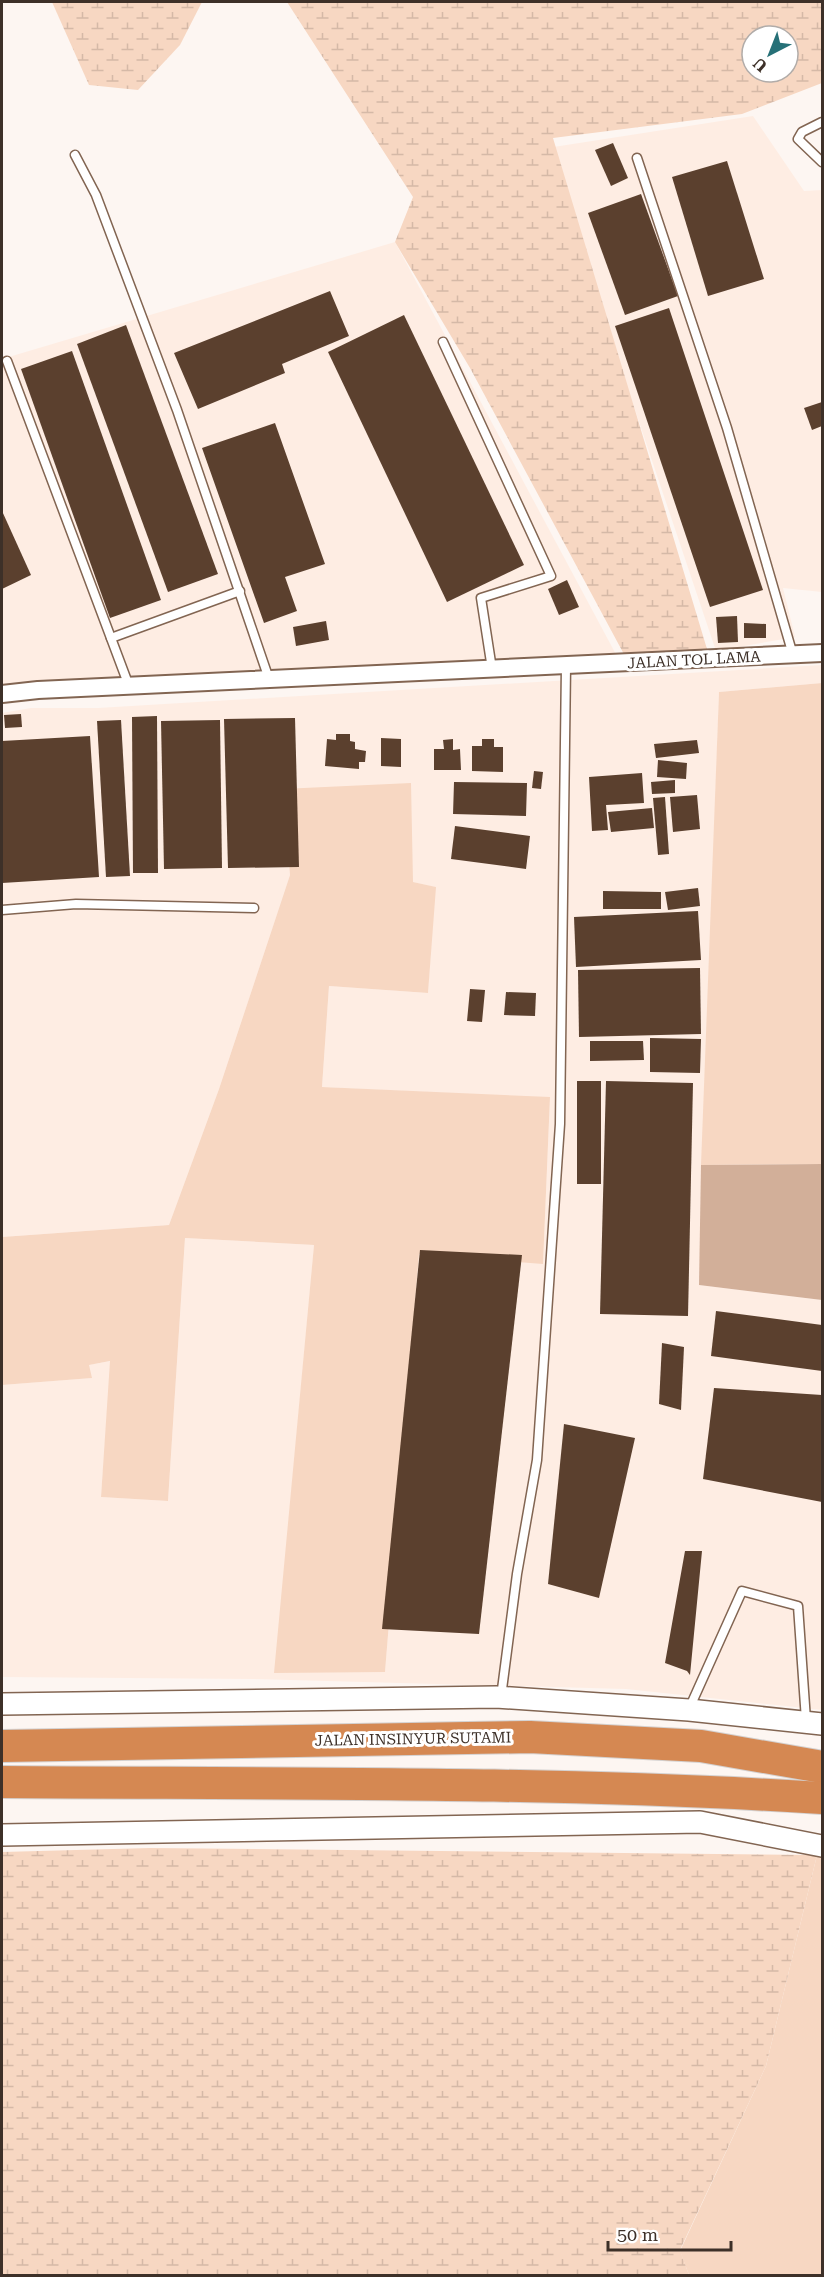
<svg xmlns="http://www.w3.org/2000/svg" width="824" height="2277" font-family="'Roboto Serif',serif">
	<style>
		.built { fill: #feede3 }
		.green { fill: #f7d7c2 }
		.wetland { fill: url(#wetland-marsh); fill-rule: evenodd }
		.water { fill: #d2af99 }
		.building { fill: #5b402e }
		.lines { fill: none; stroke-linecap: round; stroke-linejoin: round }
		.service-casing { stroke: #826552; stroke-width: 11 }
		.minor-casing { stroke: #826552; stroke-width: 20 }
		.tertiary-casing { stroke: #826552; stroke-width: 24 }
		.motorway-casing { stroke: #d4d1d0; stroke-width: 34 }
		.service { stroke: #fff; stroke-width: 8 }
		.minor { stroke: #fff; stroke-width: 16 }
		.tertiary { stroke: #fff; stroke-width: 21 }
		.motorway { stroke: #d58852; stroke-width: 32 }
		.labels { text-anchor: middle; stroke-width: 6; stroke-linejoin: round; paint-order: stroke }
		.street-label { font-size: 15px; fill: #3d3028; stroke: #fff }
	</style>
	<defs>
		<pattern id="wetland-marsh" width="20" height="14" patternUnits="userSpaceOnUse" patternTransform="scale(1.5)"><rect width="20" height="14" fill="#f7d7c2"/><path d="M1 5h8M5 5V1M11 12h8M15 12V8" fill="none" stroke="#d5b9a7"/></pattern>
	</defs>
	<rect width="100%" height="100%" fill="#fdf6f2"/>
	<g class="built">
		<path d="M753,116L804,191L822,190V592L783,588L795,637L716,651L547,148Z"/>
		<path d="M395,242L619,660L2,694V359Z"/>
		<path d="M822,665V683L719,692L699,1285L822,1300V1710L626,1689L254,1679L2,1677V1385L91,1378L88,1365L111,1361L101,1497L168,1501L185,1238L314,1245L275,1672H385L419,1254L543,1263L550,1098L322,1087L329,986L428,993L435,887L413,882L282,789L290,875L219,1089L169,1225L2,1237V713L31,708H98Z"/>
	</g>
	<g class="green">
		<path d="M822,683V1164L701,1165L719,692Z"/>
		<path d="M411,783L413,882L436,887L428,993L329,986L322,1087L550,1097L543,1264L419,1254L385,1672L274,1673L314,1245L185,1238L168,1501L101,1497L110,1361L89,1365L92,1378L2,1385V1237L169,1225L219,1089L290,875L282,789Z"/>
		<path d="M817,1855L822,1857V2275H689L680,2251L766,2066Z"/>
	</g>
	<g class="wetland">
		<path d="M52,2H202L180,45L138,90L89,85Z"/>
		<path d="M287,2H822V83L742,114L553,138L707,649L626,658L470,368L395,242L413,197ZM752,36H788V72H752Z"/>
		<path d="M150,1848L817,1855L766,2066L680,2250L689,2275L2,2276V1852Z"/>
	</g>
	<path class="water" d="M822,1164V1300L699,1285L701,1165Z"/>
	<g class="building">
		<path d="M613,143L628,178L611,186L595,150Z"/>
		<path d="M727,161L764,279L708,296L672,177Z"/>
		<path d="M641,194L678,296L625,315L588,213Z"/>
		<path d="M330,291L349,336L282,364L285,373L198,409L174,353Z"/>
		<path d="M669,308L763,590L710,607L615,326Z"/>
		<path d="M404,315L524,565L447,602L328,352Z"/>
		<path d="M126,325L218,574L168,592L77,344Z"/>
		<path d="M72,351L161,600L110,618L21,369Z"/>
		<path d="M822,402V426L812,430L804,408Z"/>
		<path d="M275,423L325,564L285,577L297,611L264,623L202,448Z"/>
		<path d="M2,511L31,575L2,589Z"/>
		<path d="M567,580L579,607L559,615L548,589Z"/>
		<path d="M737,616L738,642L718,643L716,617Z"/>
		<path d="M326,621L329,640L296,646L293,627Z"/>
		<path d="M744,623L766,624V638H744Z"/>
		<path d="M21,714L22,727L5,728L4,715Z"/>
		<path d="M157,716L158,873H133L132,717Z"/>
		<path d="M295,718L299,867L228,868L224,719Z"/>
		<path d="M121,720L130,876L106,877L97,721Z"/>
		<path d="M220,720L222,868L164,869L161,721Z"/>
		<path d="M336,734H350V741L355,742V749L366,751L365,762H359V769L325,766L327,739L336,740Z"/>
		<path d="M90,736L99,877L2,883V741Z"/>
		<path d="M381,738L401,739V767L381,766Z"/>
		<path d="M453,739V750L460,749L461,770H434V749H444L443,740Z"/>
		<path d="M482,739H494V747H503V772L472,771V746H482Z"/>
		<path d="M697,740L699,753L656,758L654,744Z"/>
		<path d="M658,760L687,763L686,779L657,777Z"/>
		<path d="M534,771L543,772L541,789L532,788Z"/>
		<path d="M642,773L644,803L606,805L608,830L592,831L589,777Z"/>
		<path d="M675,780V793L652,794L651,782Z"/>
		<path d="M454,782L527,783L526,816L453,814Z"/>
		<path d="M697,795L700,829L673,832L670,797Z"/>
		<path d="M665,797L669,854L658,855L653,798Z"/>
		<path d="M652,808L654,828L611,832L608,812Z"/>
		<path d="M455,826L530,836L526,869L451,859Z"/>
		<path d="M698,888L700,906L668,910L665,892Z"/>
		<path d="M603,891L661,892V909H603Z"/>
		<path d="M698,911L701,960L576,967L574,917Z"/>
		<path d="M700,968L701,1034L579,1037L578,970Z"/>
		<path d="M470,989L485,990L482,1022L467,1021Z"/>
		<path d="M506,992L536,993L535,1016L504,1015Z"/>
		<path d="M650,1038L701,1039L700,1073L650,1072Z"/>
		<path d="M590,1041H643L644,1060L590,1061Z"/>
		<rect x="577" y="1081" width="24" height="103"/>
		<path d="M606,1081L693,1083L688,1316L600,1314Z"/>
		<path d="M420,1250L522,1255L479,1634L382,1629Z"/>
		<path d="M716,1311L822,1325V1371L711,1356Z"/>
		<path d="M662,1343L684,1347L681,1410L659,1404Z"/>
		<path d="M714,1388L822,1395V1502L703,1479Z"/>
		<path d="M564,1424L635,1438L599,1598L548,1584Z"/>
		<path d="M685,1551H702L690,1675L687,1671L665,1663Z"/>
	</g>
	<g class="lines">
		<defs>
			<g id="service">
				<path d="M822,122L802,132L798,139L822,162"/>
				<path d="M75,155L96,195L177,410L269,679"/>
				<path d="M637,158L727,428L793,655"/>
				<path d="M443,342L551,576L481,598L492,669"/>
				<path d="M7,361L129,686"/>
				<path d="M111,638L240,591"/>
				<path d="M2,910L76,904L254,908"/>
				<path d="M501,1697L517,1574L537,1460L560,1124L566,666"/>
				<path d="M689,1709L742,1591L798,1606L806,1720"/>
			</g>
			<path id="minor" d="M2,694L38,690L822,653"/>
			<g id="tertiary">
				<path d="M2,1704L496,1697L689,1710L822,1724"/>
				<path d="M2,1835L700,1822L822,1846"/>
			</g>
			<g id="motorway">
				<path d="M2,1746L530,1737L701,1746L822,1767"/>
				<path d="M2,1782C275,1784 549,1781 822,1798"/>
			</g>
		</defs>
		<use href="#service" class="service-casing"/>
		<use href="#minor" class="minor-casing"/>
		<use href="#tertiary" class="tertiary-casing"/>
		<use href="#motorway" class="motorway-casing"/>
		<use href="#service" class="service"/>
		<use href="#minor" class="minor"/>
		<use href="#tertiary" class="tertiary"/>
		<use href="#motorway" class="motorway"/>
	</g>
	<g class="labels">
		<g class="street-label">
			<text transform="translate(694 660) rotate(-3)" y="5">JALAN TOL LAMA</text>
			<text transform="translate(413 1739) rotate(-1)" y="5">JALAN INSINYUR SUTAMI</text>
		</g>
	</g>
	<rect width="824" height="2277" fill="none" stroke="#3d3028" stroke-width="6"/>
	<g transform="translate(770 54) rotate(222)"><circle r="28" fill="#ffffff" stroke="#b1aca9" stroke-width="1.5"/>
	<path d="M0-4.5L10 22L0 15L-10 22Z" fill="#267077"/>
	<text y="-9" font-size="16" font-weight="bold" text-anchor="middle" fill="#3d3028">U</text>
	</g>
	<path d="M608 2241v9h123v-9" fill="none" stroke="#3d3028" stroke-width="3"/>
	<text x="617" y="2241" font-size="18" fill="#3d3028" stroke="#ffffff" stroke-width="4.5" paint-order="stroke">50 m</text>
</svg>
